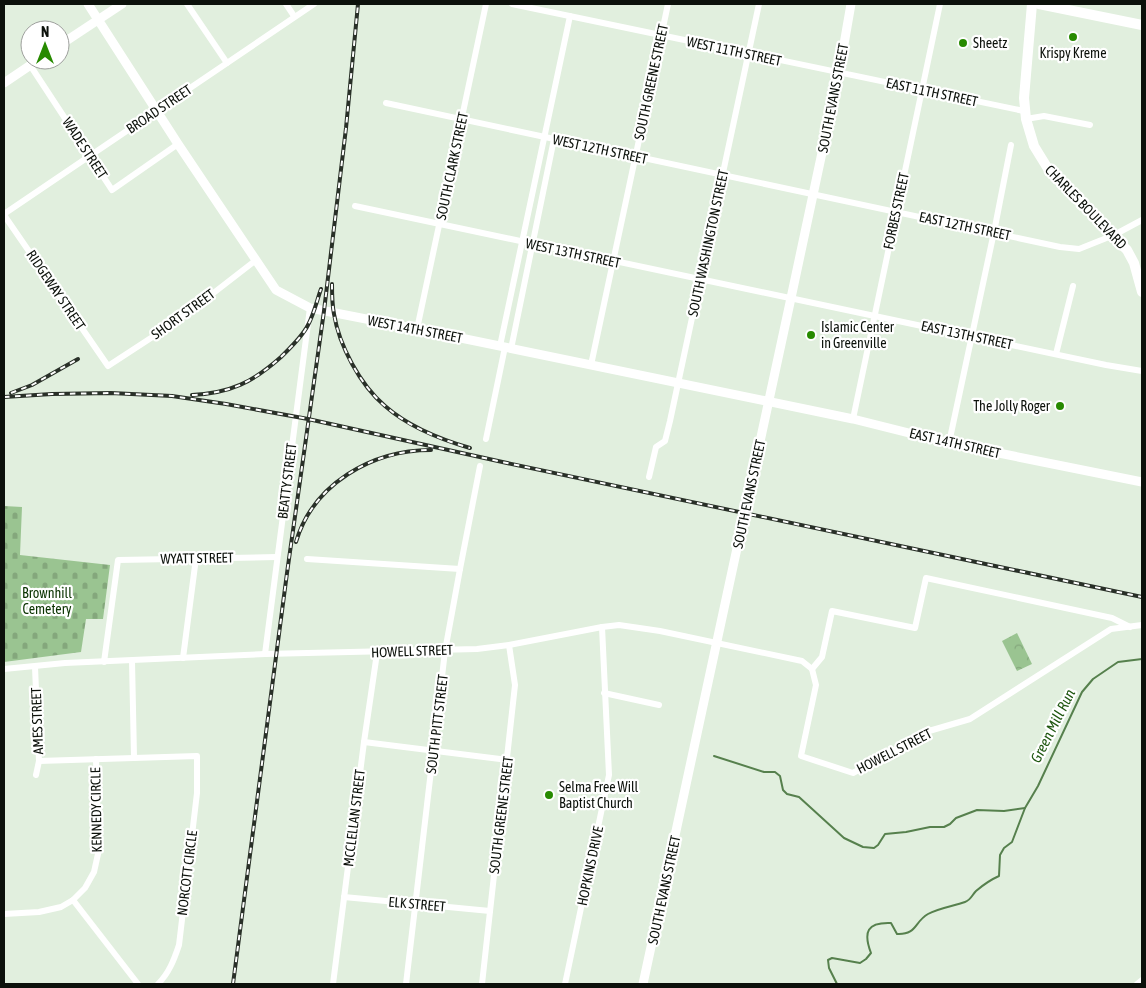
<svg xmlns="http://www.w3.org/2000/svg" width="1146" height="988" font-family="'Asap Condensed',sans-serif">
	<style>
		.cemetery { fill: url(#cemetery-stones) }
		.park { fill: url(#park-crowns) }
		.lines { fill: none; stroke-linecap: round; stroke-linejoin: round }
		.stream { stroke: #56804d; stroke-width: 2 }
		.street { stroke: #fff; stroke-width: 6 }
		.secondary { stroke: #fff; stroke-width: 9 }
		.primary { stroke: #fff; stroke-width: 10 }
		.rail-casing { stroke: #293028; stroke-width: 4 }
		.rail { stroke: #fff; stroke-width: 2; stroke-dasharray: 5.5; stroke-linecap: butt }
		.poi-dot { fill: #278a00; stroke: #fff; stroke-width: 2 }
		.labels { text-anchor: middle; stroke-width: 4.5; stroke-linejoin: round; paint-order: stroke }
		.poi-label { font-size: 14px; fill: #0c110b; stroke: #fff; text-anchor: start }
		.street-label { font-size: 14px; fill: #0c110b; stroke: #fff }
		.park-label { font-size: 14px; fill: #0a3301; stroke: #fff }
		.water-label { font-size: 15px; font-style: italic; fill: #205811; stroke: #fff }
	</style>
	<defs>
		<pattern id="cemetery-stones" width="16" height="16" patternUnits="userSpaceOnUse" patternTransform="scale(1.25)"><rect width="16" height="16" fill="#9ac491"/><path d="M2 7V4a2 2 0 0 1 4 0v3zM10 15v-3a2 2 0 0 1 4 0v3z" fill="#84a77c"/></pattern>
		<pattern id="park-crowns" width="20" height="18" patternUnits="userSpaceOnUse" patternTransform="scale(1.25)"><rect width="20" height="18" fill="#9ac491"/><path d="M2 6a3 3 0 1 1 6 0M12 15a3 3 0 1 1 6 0" fill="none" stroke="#84a77c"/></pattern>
	</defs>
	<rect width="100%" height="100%" fill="#e1efde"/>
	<path class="cemetery" d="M4,506L22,507L20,555L110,565L103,619H86L81,652L4,662Z"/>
	<path class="park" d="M1017,633L1032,664L1017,671L1002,641Z"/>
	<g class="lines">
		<g class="stream">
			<path d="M714,756L764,772H775L780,776L783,790L787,794L799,797L844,838L863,847L874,848L878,845L885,834L906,832L930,827H944L950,824L956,818L977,810L1004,811L1025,808"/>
			<path d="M795,984H797"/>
			<path d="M837,984L829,968L828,960L832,958L860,963L866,959L871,953C863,932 867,922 891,923L897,934C917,935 914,922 928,914C939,908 954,906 965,902C971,900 972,895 976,891C983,885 990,880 999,876L1000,855L1004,848L1012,842L1025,808L1038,786L1082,692L1093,679L1118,662L1142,659"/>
		</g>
		<g class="street">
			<path d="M187,4L227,63"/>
			<path d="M286,4L294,16"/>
			<path d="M512,4L1024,111"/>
			<path d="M30,65L112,190L178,144"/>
			<path d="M386,103L1060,247L1079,249L1114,235L1142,220"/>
			<path d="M1026,119L1044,116L1090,125"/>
			<path d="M355,206L1106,365L1142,371"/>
			<path d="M4,214L314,4"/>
			<path d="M4,215L108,366L180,319L256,260"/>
			<path d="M417,329L486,4"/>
			<path d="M500,346L570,16"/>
			<path d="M511,349L554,139"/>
			<path d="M1056,354L1073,286"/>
			<path d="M591,365L668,4"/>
			<path d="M853,419L940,4"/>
			<path d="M486,439L505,347"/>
			<path d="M949,443L994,232L1011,145"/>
			<path d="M649,477L656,447L665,441L670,421L759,4"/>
			<path d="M307,559L460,569"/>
			<path d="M265,654L310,308"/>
			<path d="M183,658L196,558"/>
			<path d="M132,661L134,757"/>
			<path d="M104,662L118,560L277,557"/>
			<path d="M35,667L39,761L36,775"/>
			<path d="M4,669L65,663L265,654L477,649L509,645L602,627L619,625L660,631L802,661L812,669L816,685L801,756L853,773L929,731L970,719L1111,629L1142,625"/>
			<path d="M812,669L822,657L832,611L915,628L926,578L1112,618L1130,627"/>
			<path d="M604,693L659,705"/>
			<path d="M364,742L508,760"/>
			<path d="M39,761L197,756V793L179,945C174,960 169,973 158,984"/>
			<path d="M344,897L490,911"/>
			<path d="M73,900L138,984"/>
			<path d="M4,914L39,912L61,907L73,900L85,888L94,872L98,854L96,759"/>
			<path d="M333,984L364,742L377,653"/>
			<path d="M406,984L445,651L460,569L480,466"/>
			<path d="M482,984L515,685L509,645"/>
			<path d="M565,984L609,775L602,627"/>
			<path d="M1137,984L1142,980"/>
		</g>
		<g class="secondary">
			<path d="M88,4L178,144L276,290L310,308L417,329L853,419L949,443L1142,482"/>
			<path d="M60,45L122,4"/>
			<path d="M4,83L38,60"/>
			<path d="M643,984L791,298L839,73L851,4"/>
		</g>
		<g class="primary">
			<path d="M1032,4L1024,98L1026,119L1034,146L1050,172L1127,250L1134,263L1142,292"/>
			<path d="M1039,4L1142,25"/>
		</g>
		<defs>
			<g id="rail">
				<path d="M332,284C332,294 332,304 334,314C339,345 360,385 385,406C409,427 439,439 470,448"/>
				<path d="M11,393L32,385L78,359"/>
				<path d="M192,395C231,393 253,382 281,357C291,347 302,337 308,325C314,314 317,300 321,289"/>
				<path d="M4,397L52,394L111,393L172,396L226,404L308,419L507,463L1142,597"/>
				<path d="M296,542C313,484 372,450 431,450"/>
				<path d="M233,984L287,573L324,311L346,128L358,4"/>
			</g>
		</defs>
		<use href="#rail" class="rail-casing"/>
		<use href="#rail" class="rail"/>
	</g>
	<g class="poi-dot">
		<circle cx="1073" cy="37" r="5"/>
		<circle cx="963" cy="43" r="5"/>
		<circle cx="811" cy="335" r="5"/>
		<circle cx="1060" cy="406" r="5"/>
		<circle cx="549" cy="795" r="5"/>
	</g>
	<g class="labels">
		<g class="poi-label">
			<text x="973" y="48">Sheetz</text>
			<text x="1073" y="58" text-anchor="middle">Krispy Kreme</text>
			<text x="821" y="332">Islamic Center<tspan x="821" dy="16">in Greenville</tspan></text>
			<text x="1050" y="411" text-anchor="end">The Jolly Roger</text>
			<text x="559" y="792">Selma Free Will<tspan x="559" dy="16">Baptist Church</tspan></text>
		</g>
		<g class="street-label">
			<text transform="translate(734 51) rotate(12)" y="5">WEST 11TH STREET</text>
			<text transform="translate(651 82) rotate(-78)" y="5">SOUTH GREENE STREET</text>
			<text transform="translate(932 92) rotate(12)" y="5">EAST 11TH STREET</text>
			<text transform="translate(833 98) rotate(-79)" y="5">SOUTH EVANS STREET</text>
			<text transform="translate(159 109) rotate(-34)" y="5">BROAD STREET</text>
			<text transform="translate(85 148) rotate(57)" y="5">WADE STREET</text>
			<text transform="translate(600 149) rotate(12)" y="5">WEST 12TH STREET</text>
			<text transform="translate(452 166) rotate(-78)" y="5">SOUTH CLARK STREET</text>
			<text transform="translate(1086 207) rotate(46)" y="5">CHARLES BOULEVARD</text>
			<text transform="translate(896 211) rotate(-78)" y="5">FORBES STREET</text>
			<text transform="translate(965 226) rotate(12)" y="5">EAST 12TH STREET</text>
			<text transform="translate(708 243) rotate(-78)" y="5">SOUTH WASHINGTON STREET</text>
			<text transform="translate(573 253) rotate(12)" y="5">WEST 13TH STREET</text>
			<text transform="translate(56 290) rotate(56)" y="5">RIDGEWAY STREET</text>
			<text transform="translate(183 314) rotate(-36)" y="5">SHORT STREET</text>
			<text transform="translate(415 329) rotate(11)" y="5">WEST 14TH STREET</text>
			<text transform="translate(967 335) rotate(12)" y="5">EAST 13TH STREET</text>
			<text transform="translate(955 443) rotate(13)" y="5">EAST 14TH STREET</text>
			<text transform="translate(287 481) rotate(-83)" y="5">BEATTY STREET</text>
			<text transform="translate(749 494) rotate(-78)" y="5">SOUTH EVANS STREET</text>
			<text transform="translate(197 558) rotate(-1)" y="5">WYATT STREET</text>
			<text transform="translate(412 651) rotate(-2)" y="5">HOWELL STREET</text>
			<text transform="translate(37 721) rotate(-92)" y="5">AMES STREET</text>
			<text transform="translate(437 724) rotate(-83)" y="5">SOUTH PITT STREET</text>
			<text transform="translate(894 751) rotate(-27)" y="5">HOWELL STREET</text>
			<text transform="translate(96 810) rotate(-91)" y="5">KENNEDY CIRCLE</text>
			<text transform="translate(501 815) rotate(-83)" y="5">SOUTH GREENE STREET</text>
			<text transform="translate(354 818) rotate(-83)" y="5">MCCLELLAN STREET</text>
			<text transform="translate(590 866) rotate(-78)" y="5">HOPKINS DRIVE</text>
			<text transform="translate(187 873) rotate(-83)" y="5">NORCOTT CIRCLE</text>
			<text transform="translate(664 890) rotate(-78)" y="5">SOUTH EVANS STREET</text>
			<text transform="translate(417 904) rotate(5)" y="5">ELK STREET</text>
		</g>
		<g class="park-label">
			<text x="47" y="598">Brownhill<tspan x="47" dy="16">Cemetery</tspan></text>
		</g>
		<g class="water-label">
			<text transform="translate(1053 726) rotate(-63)" y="5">Green Mill Run</text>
		</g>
	</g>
	<rect width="1146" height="988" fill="none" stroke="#0c110b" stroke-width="10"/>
	<g transform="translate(45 45)"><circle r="24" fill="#ffffff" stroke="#9ea09d"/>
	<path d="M0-4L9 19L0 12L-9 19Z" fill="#278a00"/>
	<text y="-8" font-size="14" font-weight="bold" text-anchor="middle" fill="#0c110b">N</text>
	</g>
</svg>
